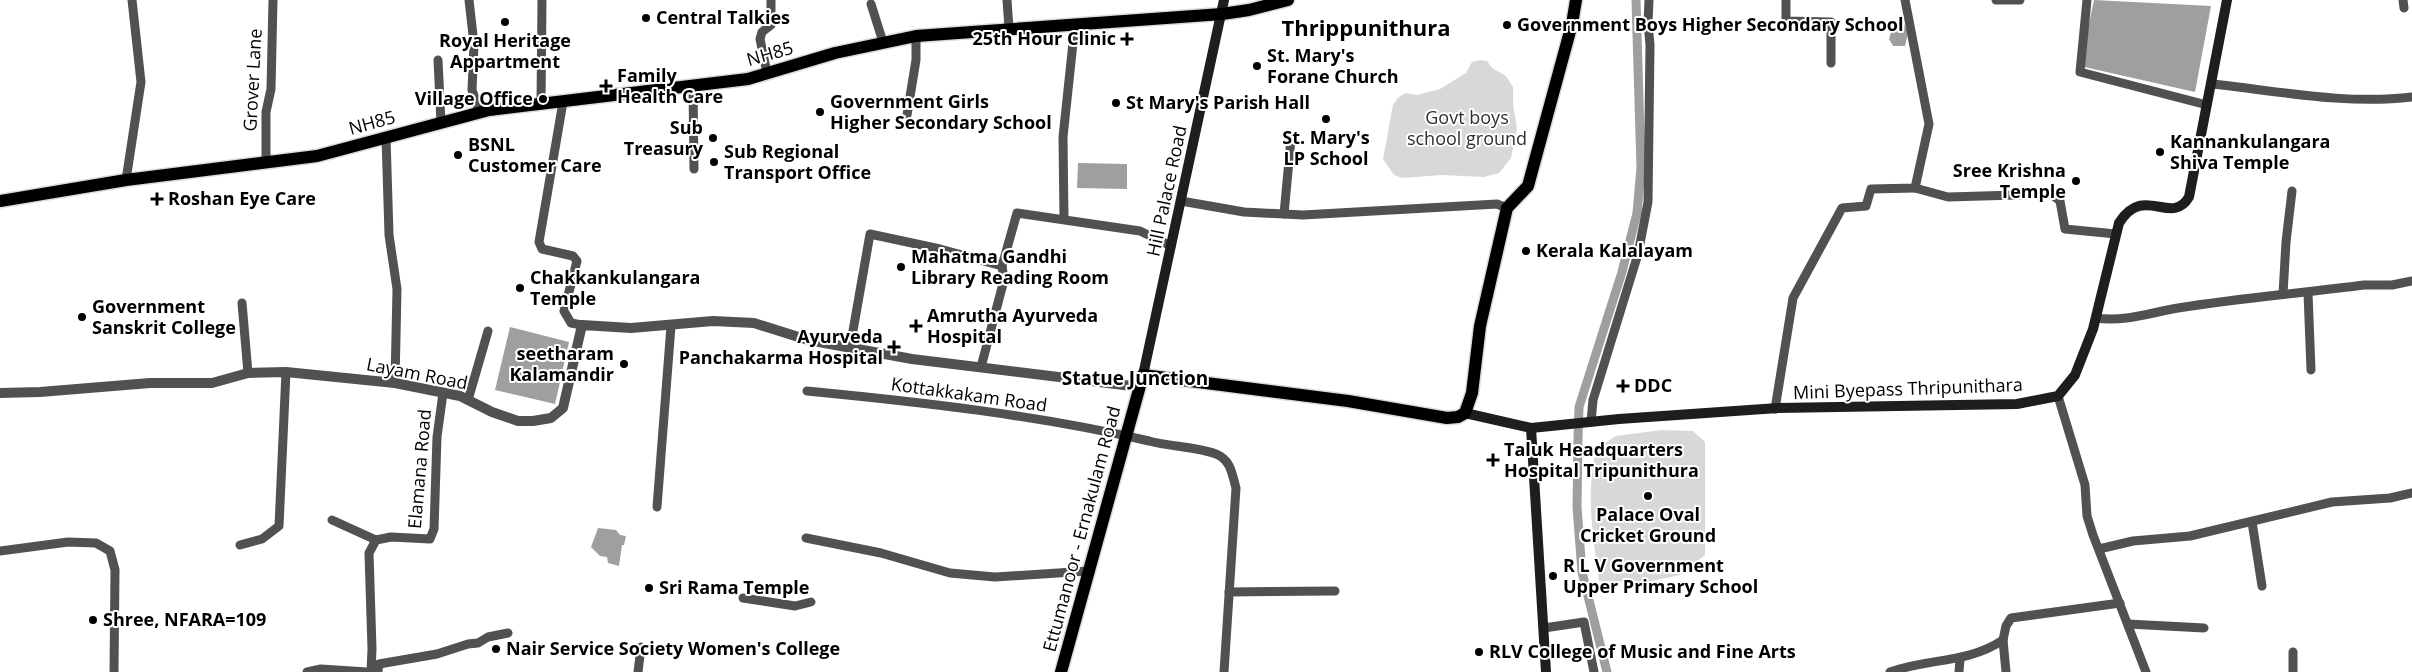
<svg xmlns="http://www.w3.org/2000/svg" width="2412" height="672" font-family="'Open Sans',sans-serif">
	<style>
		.green { fill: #d8d8d8 }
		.water { fill: #9f9f9f }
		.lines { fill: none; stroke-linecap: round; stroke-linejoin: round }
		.canal { stroke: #9f9f9f; stroke-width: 9 }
		.primary-casing { stroke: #dbdbdb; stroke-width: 15 }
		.minor { stroke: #515151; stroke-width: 9 }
		.tertiary { stroke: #515151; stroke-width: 10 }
		.secondary { stroke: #1e1e1e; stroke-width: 10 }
		.primary { stroke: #000; stroke-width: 12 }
		.poi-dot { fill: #000; stroke: #fff; stroke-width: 2 }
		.labels { text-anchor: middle; stroke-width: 4; stroke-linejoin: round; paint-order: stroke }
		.poi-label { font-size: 18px; font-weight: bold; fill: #000; stroke: #fff; text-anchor: start }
		.street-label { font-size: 18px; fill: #000; stroke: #fff }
		.park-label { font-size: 18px; fill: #2f2f2f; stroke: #fff }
		.neighbourhood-label { font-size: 19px; font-weight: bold; fill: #000; stroke: #fff }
		.district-label { font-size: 22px; font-weight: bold; fill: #000; stroke: #fff }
	</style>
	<rect width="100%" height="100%" fill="#fff"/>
	<g class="green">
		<path d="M1481,60L1487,61L1492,68L1506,76L1513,87V104L1517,129L1511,158L1499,173L1484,177L1442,175L1402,178L1394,175L1383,159L1393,105L1398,98L1405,93L1417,95L1440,89L1466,73L1472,62Z"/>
		<path d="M1661,430L1693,431L1705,442V555L1680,575L1647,582L1599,581C1593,537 1585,491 1597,448L1616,436Z"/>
	</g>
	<g class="water">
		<path d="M2094,0L2211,6L2195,92L2080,66Z"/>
		<path d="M1894,22L1904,24L1908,33L1905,46H1893L1889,39Z"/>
		<path d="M1078,163L1127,164V189L1077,188Z"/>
		<path d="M510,327L569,342L555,404L495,390Z"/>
		<path d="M598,528L616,530L620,535L626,536L624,545H622L619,566L608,563L607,557L600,556L591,547Z"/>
	</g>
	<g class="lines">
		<path class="canal" d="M1607,672L1582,572L1577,507L1578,438L1579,407L1622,272L1637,213L1641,168L1636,0"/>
		<defs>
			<g id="primary">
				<path d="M0,201L126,180L317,156L489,110L748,79L835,53L916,36L1222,14L1249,10L1288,0"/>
				<path d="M1061,672L1143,375L1348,401L1447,418L1458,417L1465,413L1472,393L1480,326L1507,208L1528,186L1572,24L1576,0"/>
			</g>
		</defs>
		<use href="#primary" class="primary-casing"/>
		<g class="minor">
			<path d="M469,0L474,44L472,90L480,113"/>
			<path d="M1007,0L1009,28"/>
			<path d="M1786,0V21L1831,22V63"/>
			<path d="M1996,0H2020"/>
			<path d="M2087,0L2080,72L2207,105"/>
			<path d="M2403,0L2404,8"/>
			<path d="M871,4L883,42"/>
			<path d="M438,60L441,123"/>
			<path d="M767,73L760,39L762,32L771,25V0"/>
			<path d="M2213,84C2278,91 2346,105 2412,97"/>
			<path d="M693,86L694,169"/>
			<path d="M563,102L539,242L542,249L573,256L577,261L564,311L571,323L582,325"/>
			<path d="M541,104L542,0"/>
			<path d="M907,115L916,60V36"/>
			<path d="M386,137L389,235L397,289L395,383"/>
			<path d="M266,162V112L271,89L273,0"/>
			<path d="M126,180L141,82L132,0"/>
			<path d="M1915,188L1948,197L2051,194L2060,201L2065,229L2116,234"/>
			<path d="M1181,201L1244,212L1303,215L1497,204L1507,208"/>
			<path d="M1284,214L1291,139"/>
			<path d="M1064,219L1063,137L1075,24"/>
			<path d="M2308,293L2311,370"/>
			<path d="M2283,294L2286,242L2292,191"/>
			<path d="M242,303L248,373"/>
			<path d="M2096,318C2125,322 2149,313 2178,308C2240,298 2302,293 2364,285H2392L2412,281"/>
			<path d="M850,348L870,234L940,249L1002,266L1017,213L1140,231L1171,246"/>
			<path d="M981,367L1004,280L1002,266"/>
			<path d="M807,391C920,402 1038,415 1149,441C1170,447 1195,446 1216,454C1231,460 1232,474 1236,488L1224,672"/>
			<path d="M2058,396L2085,485L2087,516L2093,535L2146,672"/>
			<path d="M468,400L488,331"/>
			<path d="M1775,409L1793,298L1842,208L1866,206L1871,189L1915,188L1929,124L1905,0"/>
			<path d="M1591,422L1593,400L1638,254L1648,202L1650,45L1648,23L1649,0"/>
			<path d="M657,507L671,326"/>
			<path d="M332,520L376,540"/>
			<path d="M2252,522L2262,586"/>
			<path d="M806,538L881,553L950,573L995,577L1088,571"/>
			<path d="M240,545L262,539L279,526L286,372"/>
			<path d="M2099,549L2133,541L2190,536L2332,502L2390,498L2412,493"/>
			<path d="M0,551L68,542L96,543L110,551L115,570L114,672"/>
			<path d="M1229,592L1335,591"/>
			<path d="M743,598L795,606L811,602"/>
			<path d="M2128,624L2204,628"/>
			<path d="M1544,628L1584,622L1594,672"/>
			<path d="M2003,640L2006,672"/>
			<path d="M2293,652V672"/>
			<path d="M307,672L321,669L367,672"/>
			<path d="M371,672L372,649L369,553L376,540L391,537L430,539L434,529L437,437L443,393"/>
			<path d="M373,672L378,671L379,664L437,654L468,644L478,643L488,637L508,633"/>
			<path d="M638,672L641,647"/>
			<path d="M1890,672C1928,658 1967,664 2003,640L2006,626L2011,618L2120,603"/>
			<path d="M1959,672L1960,659"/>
		</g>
		<path class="tertiary" d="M0,393L40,392L150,383H212L248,373L286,372L395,383L460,396L492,412L518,421H533L551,418L563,408L582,325L631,328L713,321L754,323L808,340L912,359L1140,387"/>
		<g class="secondary">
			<path d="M1143,375L1224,0"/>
			<path d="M1465,413L1531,428L1619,419L1778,408L2017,404L2058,396L2075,375L2093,329L2119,223C2144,183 2171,227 2189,197L2227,0"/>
			<path d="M1531,428L1546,672"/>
		</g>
		<use href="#primary" class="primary"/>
	</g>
	<g class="poi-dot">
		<circle cx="646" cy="18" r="5"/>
		<circle cx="505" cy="22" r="5"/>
		<circle cx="1507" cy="25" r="5"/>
		<path d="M1124.5 31.5h5v5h5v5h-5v5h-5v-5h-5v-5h5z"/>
		<circle cx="1257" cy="66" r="5"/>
		<path d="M603.5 78.5h5v5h5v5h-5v5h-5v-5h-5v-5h5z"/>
		<circle cx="543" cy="99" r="5"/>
		<circle cx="1116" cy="103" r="5"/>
		<circle cx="820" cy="112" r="5"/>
		<circle cx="1326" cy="119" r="5"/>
		<circle cx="713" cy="138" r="5"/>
		<circle cx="2160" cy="152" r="5"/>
		<circle cx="458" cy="155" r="5"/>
		<circle cx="714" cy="162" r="5"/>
		<circle cx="2076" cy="181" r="5"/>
		<path d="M154.5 191.5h5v5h5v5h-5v5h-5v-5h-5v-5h5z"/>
		<circle cx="1526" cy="251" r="5"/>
		<circle cx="901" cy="267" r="5"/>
		<circle cx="520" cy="288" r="5"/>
		<circle cx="82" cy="317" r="5"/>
		<path d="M913.5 318.5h5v5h5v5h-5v5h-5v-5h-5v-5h5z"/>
		<path d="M891.5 339.5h5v5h5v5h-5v5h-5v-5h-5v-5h5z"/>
		<circle cx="624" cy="364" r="5"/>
		<path d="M1620.5 378.5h5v5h5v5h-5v5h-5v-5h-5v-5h5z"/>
		<path d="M1490.5 452.5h5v5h5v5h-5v5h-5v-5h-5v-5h5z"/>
		<circle cx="1648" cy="496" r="5"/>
		<circle cx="1553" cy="576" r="5"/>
		<circle cx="649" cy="588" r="5"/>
		<circle cx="93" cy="620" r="5"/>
		<circle cx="496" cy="649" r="5"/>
		<circle cx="1479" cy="652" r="5"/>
	</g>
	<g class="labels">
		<g class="poi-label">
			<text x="656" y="24">Central Talkies</text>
			<text x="1517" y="31">Government Boys Higher Secondary School</text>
			<text x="1116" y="45" text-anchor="end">25th Hour Clinic</text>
			<text x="505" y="47" text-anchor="middle">Royal Heritage<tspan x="505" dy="21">Appartment</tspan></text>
			<text x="1267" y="62">St. Mary's<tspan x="1267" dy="21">Forane Church</tspan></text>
			<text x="617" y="82">Family<tspan x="617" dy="21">Health Care</tspan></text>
			<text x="533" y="105" text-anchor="end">Village Office</text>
			<text x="830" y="108">Government Girls<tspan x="830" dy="21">Higher Secondary School</tspan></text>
			<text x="1126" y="109">St Mary's Parish Hall</text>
			<text x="703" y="134" text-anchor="end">Sub<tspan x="703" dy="21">Treasury</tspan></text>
			<text x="1326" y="144" text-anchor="middle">St. Mary's<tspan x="1326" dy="21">LP School</tspan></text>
			<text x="2170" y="148">Kannankulangara<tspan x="2170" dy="21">Shiva Temple</tspan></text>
			<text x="468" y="151">BSNL<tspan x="468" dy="21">Customer Care</tspan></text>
			<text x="724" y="158">Sub Regional<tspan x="724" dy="21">Transport Office</tspan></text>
			<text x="2066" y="177" text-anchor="end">Sree Krishna<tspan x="2066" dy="21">Temple</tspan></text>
			<text x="168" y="205">Roshan Eye Care</text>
			<text x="1536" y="257">Kerala Kalalayam</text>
			<text x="911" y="263">Mahatma Gandhi<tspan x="911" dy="21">Library Reading Room</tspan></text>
			<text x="530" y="284">Chakkankulangara<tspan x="530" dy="21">Temple</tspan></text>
			<text x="92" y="313">Government<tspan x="92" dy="21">Sanskrit College</tspan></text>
			<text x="927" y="322">Amrutha Ayurveda<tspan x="927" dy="21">Hospital</tspan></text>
			<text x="883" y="343" text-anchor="end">Ayurveda<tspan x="883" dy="21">Panchakarma Hospital</tspan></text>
			<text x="614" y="360" text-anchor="end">seetharam<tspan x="614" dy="21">Kalamandir</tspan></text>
			<text x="1634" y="392">DDC</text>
			<text x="1504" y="456">Taluk Headquarters<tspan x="1504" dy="21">Hospital Tripunithura</tspan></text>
			<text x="1648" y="521" text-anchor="middle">Palace Oval<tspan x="1648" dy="21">Cricket Ground</tspan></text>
			<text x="1563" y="572">R L V Government<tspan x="1563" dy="21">Upper Primary School</tspan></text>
			<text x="659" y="594">Sri Rama Temple</text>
			<text x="103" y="626">Shree, NFARA=109</text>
			<text x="506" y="655">Nair Service Society Women's College</text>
			<text x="1489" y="658">RLV College of Music and Fine Arts</text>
		</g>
		<g class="street-label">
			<text transform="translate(770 54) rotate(-16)" y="6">NH85</text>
			<text transform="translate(253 80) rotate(-87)" y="6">Grover Lane</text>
			<text transform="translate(372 123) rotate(-15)" y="6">NH85</text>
			<text transform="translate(1167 191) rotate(-78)" y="6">Hill Palace Road</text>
			<text transform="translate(417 374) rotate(11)" y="6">Layam Road</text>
			<text transform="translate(1908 389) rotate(-2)" y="6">Mini Byepass Thripunithara</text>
			<text transform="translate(969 395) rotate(8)" y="6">Kottakkakam Road</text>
			<text transform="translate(420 469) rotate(-85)" y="6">Elamana Road</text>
			<text transform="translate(1082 529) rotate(-75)" y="6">Ettumanoor - Ernakulam Road</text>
		</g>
		<g class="park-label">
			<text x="1467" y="124">Govt boys<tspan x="1467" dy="21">school ground</tspan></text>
		</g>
		<g class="neighbourhood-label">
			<text x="1135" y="385">Statue Junction</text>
		</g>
		<g class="district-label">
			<text x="1366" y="36">Thrippunithura</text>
		</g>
	</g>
</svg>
